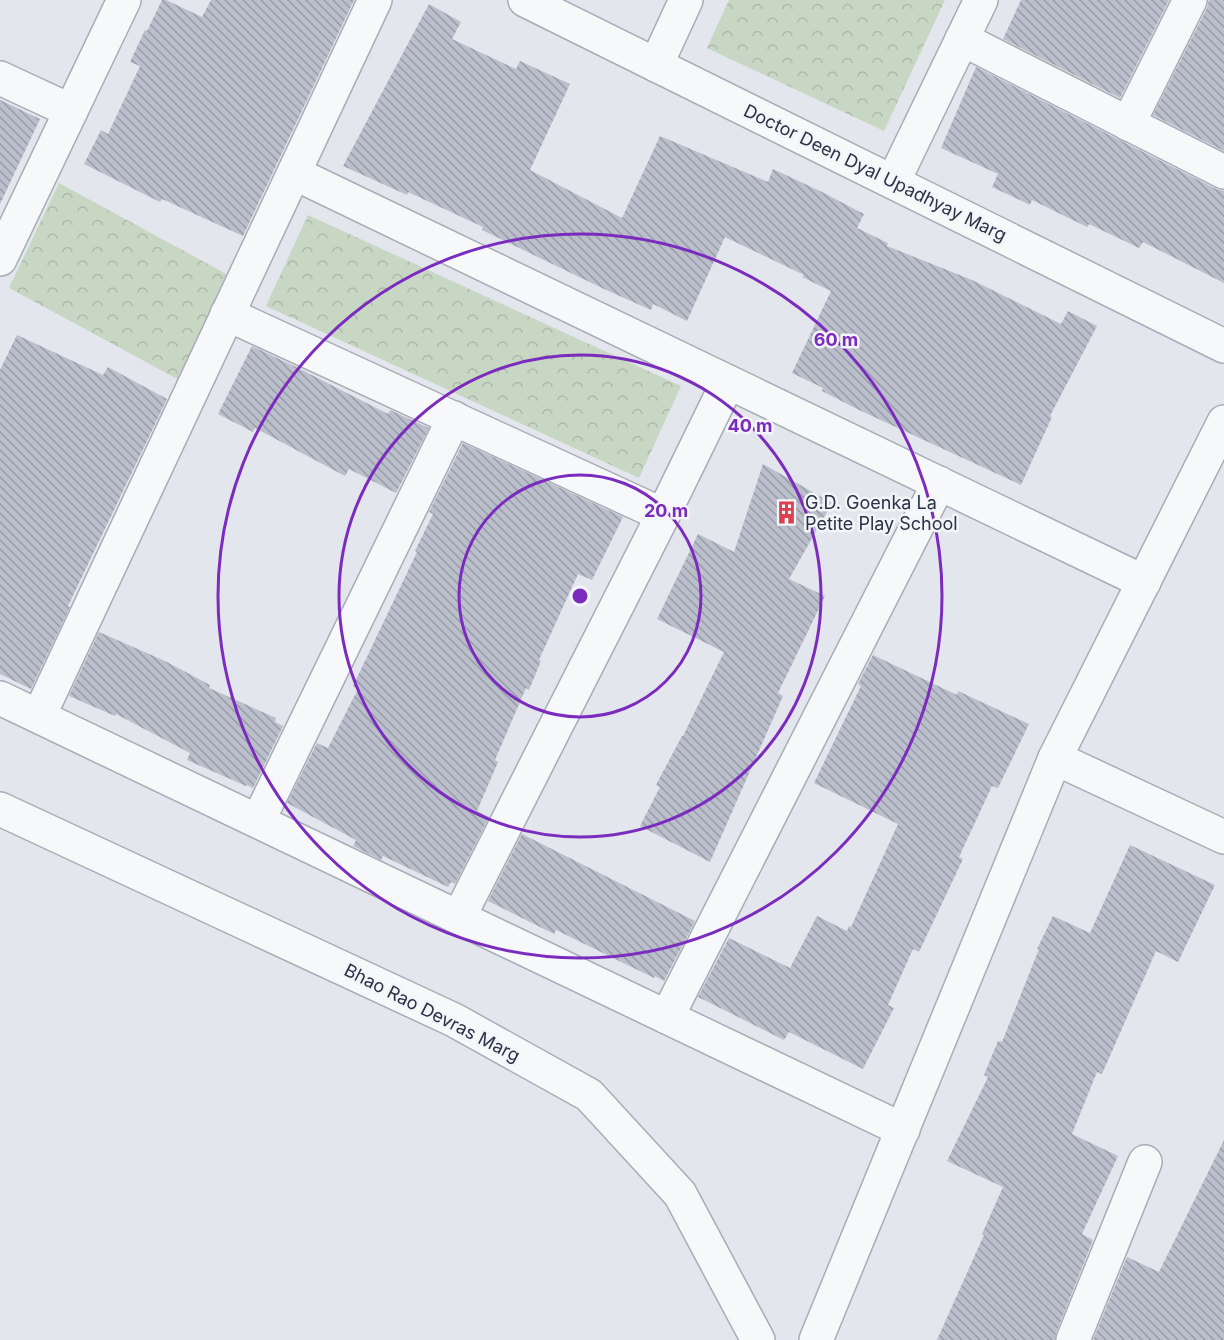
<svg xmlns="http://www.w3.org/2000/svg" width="1224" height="1340" font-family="Inter,sans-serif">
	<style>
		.park { fill: url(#park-crowns) }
		.building { fill: url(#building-back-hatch) }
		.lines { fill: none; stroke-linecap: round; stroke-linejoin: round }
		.minor-casing { stroke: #a7acb7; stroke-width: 36 }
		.minor { stroke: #f6f8fa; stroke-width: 33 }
		.ring { fill: none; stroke: #7b2cbf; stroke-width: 3 }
		.labels { text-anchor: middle; stroke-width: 5; stroke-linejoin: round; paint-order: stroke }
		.street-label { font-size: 18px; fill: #293246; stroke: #f3f5f9 }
		.poi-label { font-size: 18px; fill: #293246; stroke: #f3f5f9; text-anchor: start }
		.centre { fill: #7b2cbf; stroke: #f3f5f9; stroke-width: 3 }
		.ring-label { font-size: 18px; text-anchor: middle; font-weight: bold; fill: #7b2cbf; stroke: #f3f5f9; stroke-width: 5; stroke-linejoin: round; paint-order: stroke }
	</style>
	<defs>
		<pattern id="park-crowns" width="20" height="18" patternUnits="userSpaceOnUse" patternTransform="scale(1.5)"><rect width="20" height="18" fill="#c8d7c4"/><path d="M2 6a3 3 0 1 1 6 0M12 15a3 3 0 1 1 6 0" fill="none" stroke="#acb9aa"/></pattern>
		<pattern id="building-back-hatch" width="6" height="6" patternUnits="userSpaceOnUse" patternTransform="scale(1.5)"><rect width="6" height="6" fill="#babfcb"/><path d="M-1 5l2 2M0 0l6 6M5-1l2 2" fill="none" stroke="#979ca7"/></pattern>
	</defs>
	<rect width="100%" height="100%" fill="#e3e6ec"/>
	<g class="park">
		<path d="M729,0H945L884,131L707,48Z"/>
		<path d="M59,183L232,277L183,382L9,288Z"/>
		<path d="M308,215L681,386L639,478L266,306Z"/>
	</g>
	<g class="building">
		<path d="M162,0H166L202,17L211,0H354L243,236L162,199L160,202L84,164L101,130L108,134L140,66L130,62L145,30L147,31Z"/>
		<path d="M1021,0H1169L1120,98L1003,39Z"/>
		<path d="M1209,0H1224V151L1153,115L1207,8Z"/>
		<path d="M429,4L461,22L452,39L516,69L520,61L570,84L530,170L622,218L660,136L768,182L773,169L820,191L864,214L857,228L888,243L887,246L972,280L1061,324L1068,311L1097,326L1050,416L1052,417L1021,485L859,410L822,391L823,388L792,373L831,291L802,277L804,275L725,237L687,321L653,304L651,310L604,289L482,230L483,227L408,192L407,195L343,166Z"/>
		<path d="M976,67L1216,189L1224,191V283L1143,242L1139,248L1089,224L1087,227L1032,200L1030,205L992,187L998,174L941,148Z"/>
		<path d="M0,100L40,119L0,204Z"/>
		<path d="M17,335L103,375L108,367L167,399L68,606L70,607L31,689L0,674V370Z"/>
		<path d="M252,346L296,367L388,414L390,410L429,428L396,493L349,469L345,476L255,428L253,432L218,414Z"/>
		<path d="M463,443L623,517L592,580L578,574L539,660L541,661L529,690L526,688L495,760L498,762L477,811L489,817L455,884L451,882L448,887L383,856L381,860L353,846L356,840L287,803L317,743L328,748L358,689L353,686L417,552L415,551L433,514L429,512Z"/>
		<path d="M763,464L832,503L789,579L825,596L778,693L783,696L710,862L640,826L660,787L656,785L682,736H683L724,652L657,619L698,534L734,552Z"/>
		<path d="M99,632L165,661L210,685L209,688L276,718L275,722L283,726L253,788L247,785L246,786L187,760L190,753L116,714L115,716L69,696Z"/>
		<path d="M873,655L957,695L958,691L1029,724L998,788L992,786L959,857L963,859L919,952L913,949L888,1005L894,1008L863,1069L789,1032L784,1040L698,997L729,938L790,968L817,916L847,931L849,926L851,927L898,824L814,783L861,686L858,684Z"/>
		<path d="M522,834L695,921L664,981L655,976L654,978L556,930L554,934L488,901Z"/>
		<path d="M1130,845L1215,885L1178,962L1156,951L1102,1074L1097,1072L1072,1134L1118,1156L1082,1234L1093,1240L1056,1333L1055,1340H937L984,1235L982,1234L1003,1187L947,1161L988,1077L984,1075L998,1041L1002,1042L1039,949H1037L1053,916L1090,933Z"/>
		<path d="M1224,1140V1340H1093L1127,1257L1159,1272Z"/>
	</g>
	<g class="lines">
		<defs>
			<g id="minor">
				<path d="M525,0L1224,346"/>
				<path d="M962,39L1224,172"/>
				<path d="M656,65L686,0"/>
				<path d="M0,78L71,111"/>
				<path d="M1128,124L1190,0"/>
				<path d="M294,173L1144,582"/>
				<path d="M893,182L981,0"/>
				<path d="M0,259L124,0"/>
				<path d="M227,314L663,515"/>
				<path d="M0,698L903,1130"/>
				<path d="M39,716L375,0"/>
				<path d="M1055,758L1224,837"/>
				<path d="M0,809L454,1020L589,1095L680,1194L758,1340"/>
				<path d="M258,821L454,418"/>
				<path d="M459,917L663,515L728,382"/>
				<path d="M667,1017L939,483"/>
				<path d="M816,1340L1055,758L1224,422"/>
				<path d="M1073,1340L1145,1162"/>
			</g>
		</defs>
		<use href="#minor" class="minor-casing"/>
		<use href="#minor" class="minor"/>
	</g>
	<g class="ring">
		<circle cx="580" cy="596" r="121"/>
		<circle cx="580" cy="596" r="241"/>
		<circle cx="580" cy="596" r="362"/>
	</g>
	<defs>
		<symbol id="building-bare" viewBox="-9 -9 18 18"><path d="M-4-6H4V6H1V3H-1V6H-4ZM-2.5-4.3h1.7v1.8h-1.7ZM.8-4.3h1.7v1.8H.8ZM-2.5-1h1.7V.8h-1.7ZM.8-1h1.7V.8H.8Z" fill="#da404f" stroke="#f3f5f9" stroke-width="2.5" paint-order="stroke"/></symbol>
	</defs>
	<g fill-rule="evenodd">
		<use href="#building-bare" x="770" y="496" width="33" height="33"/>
	</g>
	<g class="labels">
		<g class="street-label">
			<text transform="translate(875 173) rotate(26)" y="6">Doctor Deen Dyal Upadhyay Marg</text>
			<text transform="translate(432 1013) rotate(27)" y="6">Bhao Rao Devras Marg</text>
		</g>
		<g class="poi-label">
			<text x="805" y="509">G.D. Goenka La<tspan x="805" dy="21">Petite Play School</tspan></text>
		</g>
	</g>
	<circle cx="580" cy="596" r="9" class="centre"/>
	<g class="ring-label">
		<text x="836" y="346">60 m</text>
		<text x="750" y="432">40 m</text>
		<text x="666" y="517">20 m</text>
	</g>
</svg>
